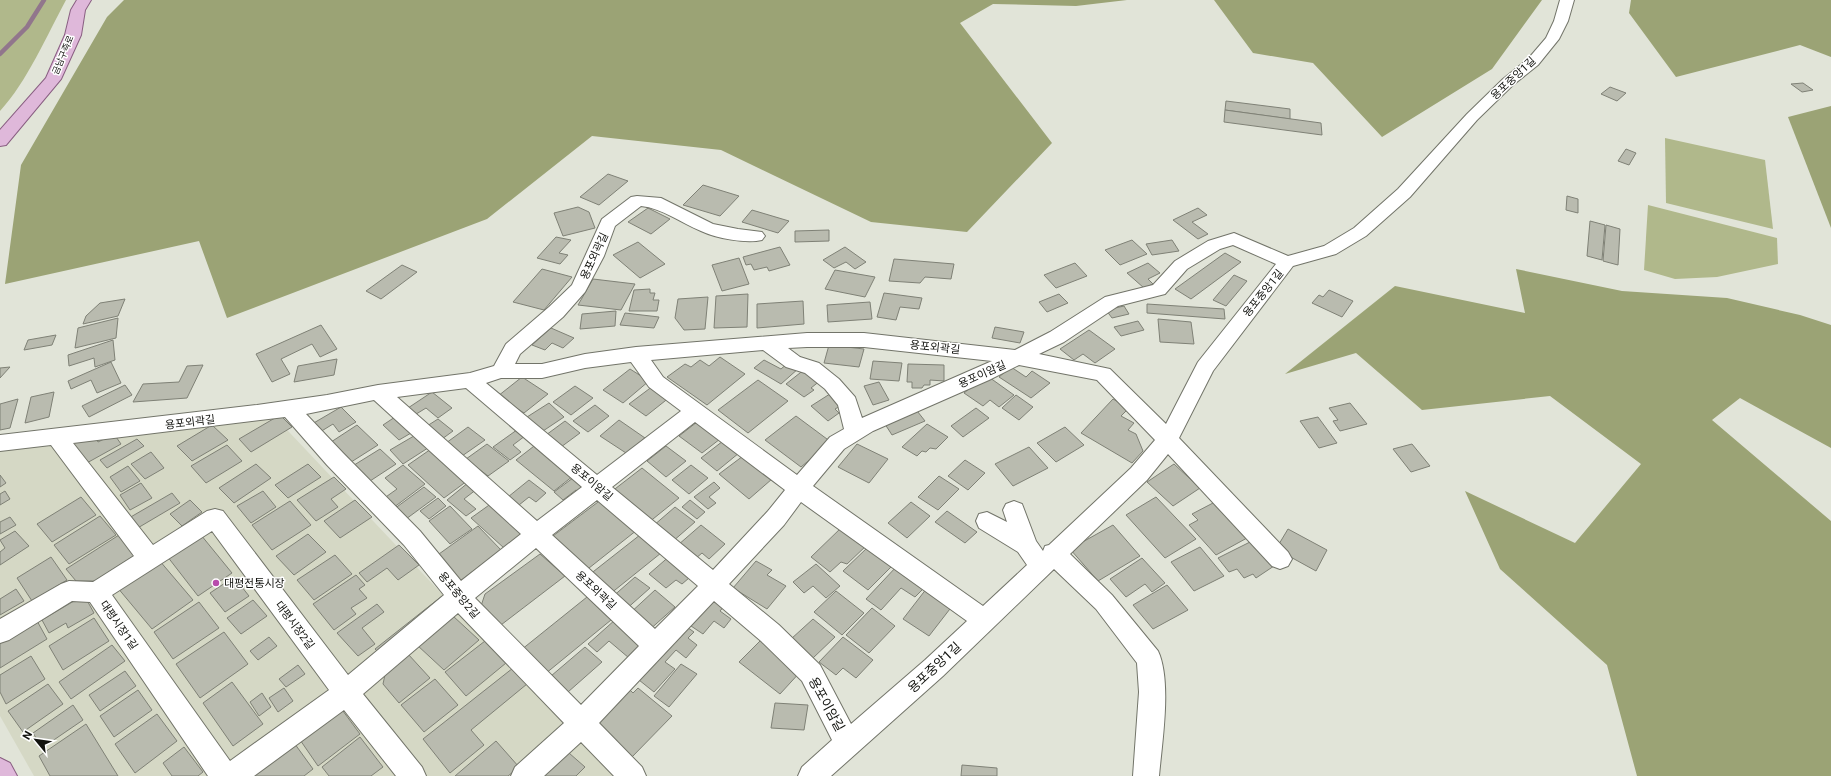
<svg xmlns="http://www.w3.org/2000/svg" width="1831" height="776" font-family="Roboto,'Noto Sans KR',sans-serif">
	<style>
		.built { fill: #d5d8c5 }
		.green { fill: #b0b88b }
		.forest { fill: #9ba375 }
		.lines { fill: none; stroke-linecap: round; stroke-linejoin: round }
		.stream { stroke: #91768c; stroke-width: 4.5 }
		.building { fill: #b9bbaf; stroke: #7f8176 }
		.minor-casing { stroke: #727469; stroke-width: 2 }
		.major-casing { stroke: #895f82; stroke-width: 2 }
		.minor { fill: #fff; fill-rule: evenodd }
		.major { fill: #dfb8da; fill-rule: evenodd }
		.poi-dot { fill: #b84cac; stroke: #fff; stroke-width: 1.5 }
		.labels { text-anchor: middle; stroke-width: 3; stroke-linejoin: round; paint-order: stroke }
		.far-street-label { font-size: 9px; fill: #11120e; stroke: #fff }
		.street-label { font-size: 11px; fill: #11120e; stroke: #fff }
		.poi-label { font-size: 11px; fill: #11120e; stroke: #fff; text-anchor: start }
		.near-street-label { font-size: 13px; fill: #11120e; stroke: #fff }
	</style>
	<rect width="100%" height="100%" fill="#e1e4d8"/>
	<path class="built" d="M273,415L614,776H34L0,716V451Z"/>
	<g class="green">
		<path d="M0,0H66C47,35 27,82 0,111Z"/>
		<path d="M1665,138L1765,160L1773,229L1666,203Z"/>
		<path d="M1648,205L1777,238L1778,264L1717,277L1675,279L1644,270Z"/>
	</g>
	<g class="forest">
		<path d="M124,0H1127L1076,6L993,4L960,23L1052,143L967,232L871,222L721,150L592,136L487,219L227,318L199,241L5,284L21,165L107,17Z"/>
		<path d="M1214,0H1542L1492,69L1382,137L1313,63L1253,53Z"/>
		<path d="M1631,0H1831V57L1800,45L1676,77L1629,13Z"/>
		<path d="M1831,106V228L1788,117Z"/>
		<path d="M1516,269L1622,291L1727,298L1800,315L1831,325V448L1740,398L1712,420L1831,521V776H1637L1607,665L1500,569L1465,491L1575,543L1641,464L1550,396L1422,410L1356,353L1285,374L1395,286L1525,313Z"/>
	</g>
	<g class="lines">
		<path class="stream" d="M0,54L27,27L44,0"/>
	</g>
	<g class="building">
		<path d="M1803,83L1813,90L1802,92L1791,84Z"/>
		<path d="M1610,87L1626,93L1617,101L1601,94Z"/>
		<path d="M1226,101L1290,109V119L1225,110Z"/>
		<path d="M1225,110L1321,123L1322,135L1224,122Z"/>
		<path d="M1626,149L1636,153L1629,165L1618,161Z"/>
		<path d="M608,174L628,181L599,205L580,197Z"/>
		<path d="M703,185L739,196L720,216L683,205Z"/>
		<path d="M1567,196L1578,199V213L1566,210Z"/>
		<path d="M578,207L589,212L595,228L563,236L554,213Z"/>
		<path d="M648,208L670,219L651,234L628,222Z"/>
		<path d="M1198,208L1207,215L1192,222L1208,234L1198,239L1173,220Z"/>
		<path d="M752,210L789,221L778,233L742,222Z"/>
		<path d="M1590,221L1605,225L1602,260L1587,256Z"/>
		<path d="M1606,225L1620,229L1618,265L1603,261Z"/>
		<path d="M829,230V241L795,242V231Z"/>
		<path d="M556,237L571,240L559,253L568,255L560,264L537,258Z"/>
		<path d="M1132,240L1147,254L1120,265L1105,250Z"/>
		<path d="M1172,240L1179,251L1152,255L1146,244Z"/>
		<path d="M638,242L665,264L640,278L613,255Z"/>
		<path d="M780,247L790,265L769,271L767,267L754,270L751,264L746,265L743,257Z"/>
		<path d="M845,247L866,262L855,269L846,262L834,268L823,260Z"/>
		<path d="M1225,253L1241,262L1191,299L1175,289Z"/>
		<path d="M739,258L749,284L722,291L712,265Z"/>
		<path d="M894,259L954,264L951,279L925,277L920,283L889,281Z"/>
		<path d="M1075,263L1087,276L1056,288L1044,275Z"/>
		<path d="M1148,263L1160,273L1148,279L1153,284L1144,288L1127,273Z"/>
		<path d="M402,265L417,272L381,299L366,291Z"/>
		<path d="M542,269L572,277L544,310L513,302Z"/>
		<path d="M835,270L875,277L865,297L825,289Z"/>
		<path d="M1234,275L1247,281L1226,306L1213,300Z"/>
		<path d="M593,279L635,284L621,310L578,305Z"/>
		<path d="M650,289V293H655L653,300H659L657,311H629L634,290Z"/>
		<path d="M1329,290L1353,301L1342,317L1312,303L1319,295L1323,297Z"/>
		<path d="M884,293L922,298L919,309L900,307L896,320L877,317Z"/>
		<path d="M748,294L747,327L714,328L716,296Z"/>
		<path d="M1059,294L1068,303L1047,312L1039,302Z"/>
		<path d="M708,297L705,329L684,330L675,318L678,299Z"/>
		<path d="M125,299L118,316L83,324L86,316L100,303Z"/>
		<path d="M803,301L804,324L757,328V304Z"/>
		<path d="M870,302L872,319L828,322L827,305Z"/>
		<path d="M1147,304L1224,309L1225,319L1147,313Z"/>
		<path d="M1124,306L1129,314L1112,318L1106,310Z"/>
		<path d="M616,311L615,326L580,329L582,314Z"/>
		<path d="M625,313L659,317L654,328L620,325Z"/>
		<path d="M118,318L116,338L75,348L78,328Z"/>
		<path d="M1158,319L1191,322L1194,344L1160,342Z"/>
		<path d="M1138,321L1144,330L1121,336L1114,327Z"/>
		<path d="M321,325L337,349L320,357L312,344L281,359L290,374L272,382L256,354Z"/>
		<path d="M995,327L1024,332L1020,343L992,338Z"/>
		<path d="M551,328L574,338L563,348L552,343L545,350L532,345Z"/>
		<path d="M1089,330L1115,349L1095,363L1083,354L1074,360L1060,349Z"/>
		<path d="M56,335L52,345L24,350L28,340Z"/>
		<path d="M113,340L115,360L95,367L94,358L69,366L68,355Z"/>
		<path d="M829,345L864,349L859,367L824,363Z"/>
		<path d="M720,357L745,374L707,405L667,377L685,364L691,367L700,360L709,366Z"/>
		<path d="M337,359L334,375L294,382L298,366Z"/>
		<path d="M764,360L781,369L789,362L799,368L781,384L754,368Z"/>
		<path d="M873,361L902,363L899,381L870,379Z"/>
		<path d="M111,362L121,383L97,393L91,380L71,389L68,381Z"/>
		<path d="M908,364L944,365V381L930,380V385H924L922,388H912V382H907Z"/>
		<path d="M203,365L187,398L133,402L143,384L179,382L187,366Z"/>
		<path d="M10,367L0,378V368Z"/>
		<path d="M1011,367L1026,377L1032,371L1050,383L1031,398L999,377Z"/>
		<path d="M630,369L649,381L623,403L603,390Z"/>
		<path d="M805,369L821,380L811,388L814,390L804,397L786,384Z"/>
		<path d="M986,375L1014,395L999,407L990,400L983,406L964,393Z"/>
		<path d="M522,377L548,394L524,413L498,396Z"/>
		<path d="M758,380L788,401L748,433L718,410Z"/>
		<path d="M879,382L889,400L873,405L864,386Z"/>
		<path d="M125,385L132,395L89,417L82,406Z"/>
		<path d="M575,386L593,398L571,415L553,402Z"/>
		<path d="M653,386L670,397L646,416L629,404Z"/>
		<path d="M54,392L49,417L25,423L31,397Z"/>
		<path d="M432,392L452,408L438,418L426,408L413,416L405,410Z"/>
		<path d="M833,392L846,403L835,409L839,413L828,421L811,406Z"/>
		<path d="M1016,395L1033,407L1019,420L1002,408Z"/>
		<path d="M18,399L10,428L0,430V404Z"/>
		<path d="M1113,399L1129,408L1121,416L1134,423L1128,430L1136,434L1143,451L1132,463L1081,433Z"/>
		<path d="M549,403L564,417L543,431L527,417Z"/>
		<path d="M1350,403L1367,424L1340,431L1333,421L1338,420L1329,408Z"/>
		<path d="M595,405L609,416L588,432L573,421Z"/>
		<path d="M341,407L356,422L339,432L333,424L320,432L312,424Z"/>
		<path d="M914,407L925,421L892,435L883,421Z"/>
		<path d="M976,408L989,418L963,437L951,426Z"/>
		<path d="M401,413L418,429L399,440L383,425Z"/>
		<path d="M280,415L292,427L251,452L239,439Z"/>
		<path d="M796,416L831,442L801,467L765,440Z"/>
		<path d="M1318,417L1337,443L1319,448L1300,421Z"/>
		<path d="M438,419L453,431L442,439L427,426Z"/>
		<path d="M619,420L645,438L626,453L600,436Z"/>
		<path d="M565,421L580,433L561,447L546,435Z"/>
		<path d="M697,422L720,439L702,453L679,436Z"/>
		<path d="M927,424L948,437L936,449L930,448L926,452L922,451L917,456L902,447Z"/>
		<path d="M212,425L228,440L192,461L177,446Z"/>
		<path d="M357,425L378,445L348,464L328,444Z"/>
		<path d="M468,427L485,440L462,456L446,443Z"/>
		<path d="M521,427L529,433L513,445L521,452L510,460L493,447Z"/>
		<path d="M1065,427L1084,445L1056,462L1037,443Z"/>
		<path d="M419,433L431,446L403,464L390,450Z"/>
		<path d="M114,434L121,444L85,464L70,441L95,437L98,442Z"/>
		<path d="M137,439L144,446L107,468L100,460Z"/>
		<path d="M723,441L739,453L717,471L701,458Z"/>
		<path d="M538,443L573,476L554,491L516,460Z"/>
		<path d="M487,444L509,461L488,476L466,459Z"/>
		<path d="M857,444L888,459L869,483L838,467Z"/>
		<path d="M1412,444L1430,466L1411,472L1393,449Z"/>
		<path d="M227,445L242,461L206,483L191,466Z"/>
		<path d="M666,446L686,461L666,477L647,461Z"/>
		<path d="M1029,447L1048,468L1013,486L995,464Z"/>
		<path d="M380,449L396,464L367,483L351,467Z"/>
		<path d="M431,449L467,481L444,498L408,465Z"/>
		<path d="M151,452L164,468L145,479L131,464Z"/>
		<path d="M743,456L772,479L749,499L719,474Z"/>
		<path d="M965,460L985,473L968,490L948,476Z"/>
		<path d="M256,464L271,478L234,503L219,488Z"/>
		<path d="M308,464L321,477L288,498L275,485Z"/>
		<path d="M1174,464L1200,488L1173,506L1147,482Z"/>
		<path d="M403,465L425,484L393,508L383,499L397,489L385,478Z"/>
		<path d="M691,465L708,478L689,494L672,480Z"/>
		<path d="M128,466L140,481L121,492L110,477Z"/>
		<path d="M642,468L679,498L648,523L611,492Z"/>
		<path d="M0,475L6,483L0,487Z"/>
		<path d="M577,475L594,490L585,497L576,490L563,500L554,492Z"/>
		<path d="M939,476L959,489L938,510L918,497Z"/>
		<path d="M334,477L346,489L331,499L338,507L316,521L297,500Z"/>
		<path d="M529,480L546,493L536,502L529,497L514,509L503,501Z"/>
		<path d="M469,482L477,489L464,499L476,509L466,516L447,500Z"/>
		<path d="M714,482L720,488L709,497L716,503L708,509L694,497Z"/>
		<path d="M141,483L152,498L130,510L120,495Z"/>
		<path d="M424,487L436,497L406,519L394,509Z"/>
		<path d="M5,491L10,499L0,505V494Z"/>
		<path d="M263,491L276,507L251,523L237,506Z"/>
		<path d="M172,493L180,503L136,529L129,518Z"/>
		<path d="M81,497L96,515L52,542L37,524Z"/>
		<path d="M1156,497L1196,539L1165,558L1126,515Z"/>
		<path d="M438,498L446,506L429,519L420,511Z"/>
		<path d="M602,499L637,530L584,572L549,539Z"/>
		<path d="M190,500L202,512L182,526L170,514Z"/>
		<path d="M355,500L372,517L340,538L324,521Z"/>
		<path d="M690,500L705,512L697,519L682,507Z"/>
		<path d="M290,501L311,525L272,550L252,525Z"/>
		<path d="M911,502L930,516L907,538L888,523Z"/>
		<path d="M492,503L525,532L504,548L471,518Z"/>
		<path d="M1213,503L1247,538L1216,555L1189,525L1198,520L1192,514Z"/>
		<path d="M450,506L472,529L450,544L429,521Z"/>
		<path d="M675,507L695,522L672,542L653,526Z"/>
		<path d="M947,511L977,532L965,543L935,522Z"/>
		<path d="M100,516L116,535L69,564L54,545Z"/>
		<path d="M10,517L16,525L0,534V522Z"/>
		<path d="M701,525L725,544L709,559L702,553L695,559L678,545Z"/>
		<path d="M1113,525L1140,556L1098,581L1070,549Z"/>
		<path d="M478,526L501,550L456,584L432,559Z"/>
		<path d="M842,527L867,545L847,564L841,562L830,572L811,557Z"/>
		<path d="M1288,529L1327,550L1316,571L1276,549Z"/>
		<path d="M15,531L29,546L0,565V552L5,548L0,540Z"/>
		<path d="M645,531L666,549L610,594L589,575Z"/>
		<path d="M308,534L326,552L294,575L276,556Z"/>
		<path d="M119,535L135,555L95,581H76L66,569Z"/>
		<path d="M201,535L232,573L198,596L167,556Z"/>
		<path d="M1250,542L1274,566L1256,578L1253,574L1244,578L1237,569L1229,572L1218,558Z"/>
		<path d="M399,545L419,565L398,580L387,568L367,582L359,573Z"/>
		<path d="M1200,547L1224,576L1194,591L1171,562Z"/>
		<path d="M867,548L892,566L868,590L843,571Z"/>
		<path d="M540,554L565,576L497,628L480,609L485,594Z"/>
		<path d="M672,554L696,572L682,584L676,580L666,588L649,574Z"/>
		<path d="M335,555L352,574L314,600L297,580Z"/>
		<path d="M51,557L67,580L32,601L17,578Z"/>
		<path d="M1142,558L1165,583L1152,592L1145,584L1126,597L1110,579Z"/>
		<path d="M159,560L193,600L152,629L117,587Z"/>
		<path d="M756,561L772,570L767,575L786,586L767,609L733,588Z"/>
		<path d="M816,564L840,586L826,598L813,586L804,593L793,582Z"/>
		<path d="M897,566L926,586L915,597L901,588L881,610L866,599Z"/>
		<path d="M356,575L365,585L359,589L367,598L351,608L356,614L334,630L313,604Z"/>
		<path d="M234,577L249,596L225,612L210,593Z"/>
		<path d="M635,577L650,588L624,611L610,599Z"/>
		<path d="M1167,585L1188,610L1153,629L1133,605Z"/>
		<path d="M927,588L953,605L929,636L903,619Z"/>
		<path d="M16,589L24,601L0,615V599Z"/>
		<path d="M655,590L675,607L647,632L628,615Z"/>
		<path d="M836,591L864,613L842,635L814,612Z"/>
		<path d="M84,595L94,613L68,628L66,623L49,633L42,620Z"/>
		<path d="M442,596L447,602L380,654L375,649Z"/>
		<path d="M714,596L726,604L720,611L731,619L724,628L714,621L703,634L688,624Z"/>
		<path d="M587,597L611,620L545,674L521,650Z"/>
		<path d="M253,600L267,616L241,634L227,618Z"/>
		<path d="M199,602L219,628L173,659L154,632Z"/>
		<path d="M377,604L384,612L362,628L375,644L358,656L337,633Z"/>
		<path d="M872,608L895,626L869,653L846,635Z"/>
		<path d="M453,616L479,640L444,670L417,645Z"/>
		<path d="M94,618L109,641L63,670L49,646Z"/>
		<path d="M36,619L47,639L0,668V641Z"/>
		<path d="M616,619L645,643L629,658L609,641L597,652L588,644Z"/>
		<path d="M813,619L835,637L813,658L791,639Z"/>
		<path d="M684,625L694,632L688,638L697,645L686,658L676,650L665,662L675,669L654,692L634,676Z"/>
		<path d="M224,632L248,664L200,698L176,664Z"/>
		<path d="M269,637L277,646L258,660L250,651Z"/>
		<path d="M843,637L873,660L856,678L843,668L836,675L819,662Z"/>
		<path d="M762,639L802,670L780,694L739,662Z"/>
		<path d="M485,641L506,663L466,696L445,672Z"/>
		<path d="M112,645L125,661L71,699L59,682Z"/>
		<path d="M585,647L602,662L568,692L551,676Z"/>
		<path d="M408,654L430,678L399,703L383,684L386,670Z"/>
		<path d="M31,656L45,679L6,704L0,692V675Z"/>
		<path d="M681,664L697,674L669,707L654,696Z"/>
		<path d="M298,665L305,674L286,687L279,679Z"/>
		<path d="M513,668L527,684L471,730L484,745L450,773L423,739Z"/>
		<path d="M125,671L136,686L100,711L89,695Z"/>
		<path d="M435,679L458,705L424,732L401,705Z"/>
		<path d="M232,682L263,724L233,746L203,703Z"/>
		<path d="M48,684L63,704L23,732L8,711Z"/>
		<path d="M284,688L293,701L278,712L269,698Z"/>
		<path d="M628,688L633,693L638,688L672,716L631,758L595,727L601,721L597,718Z"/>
		<path d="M138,690L152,710L114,737L100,716Z"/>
		<path d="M262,693L271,707L259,716L250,702Z"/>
		<path d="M337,703L360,734L318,766L296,734Z"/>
		<path d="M775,703L808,705L804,730L771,728Z"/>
		<path d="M73,705L83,720L42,748L33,733Z"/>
		<path d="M157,714L177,741L135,773L115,744Z"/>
		<path d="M86,724L118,776H50L39,756Z"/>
		<path d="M360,737L383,767L371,776H329L322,767Z"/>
		<path d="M292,740L313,769L304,776H255L251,770Z"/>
		<path d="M496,741L519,767L508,776H455Z"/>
		<path d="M561,746L585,767L576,776H530Z"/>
		<path d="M184,747L203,772L198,776H172L163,763Z"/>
		<path d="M962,765L997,768V776H961Z"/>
	</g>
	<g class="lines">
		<defs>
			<path id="minor" d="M1560,0H1574L1568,21L1559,39L1538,65L1513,85L1477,120L1410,197L1366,236L1336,254L1293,266L1213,371L1179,438L1288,552L1292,559L1288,566L1280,569L1272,566L1168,454L1147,480L1070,554L1112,595L1158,651C1172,681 1162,742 1159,776H1133L1139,692L1137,663L1096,609L1054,569L943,676L831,776H798L802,767L832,740L802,681L761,641L714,601L599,723L642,767L646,776H614L581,742L544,776H511L515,767L564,723L458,613L363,694L422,767L426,776H396L344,710L254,776H208L90,602L72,601L9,640L0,643V619L61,584L69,581L93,582L134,556L51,445L0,451V435L257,405L327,395L378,385L470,373L494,366L506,344L549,307L572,285L602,219L631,197L637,196L661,198L713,224L738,229L762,232L765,236L762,240C746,244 716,238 701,231C681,223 662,208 641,206L615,226L604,256L585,292L563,317L520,354L515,364H542L585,354L636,347L807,333H864L1015,350L1050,332L1105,297L1153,285L1175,261L1208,241L1234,233L1288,256L1324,246L1354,228L1398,189L1467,114L1503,79L1528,59L1546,38L1554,21ZM1233,245L1276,264L1198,362L1166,424L1110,369L1039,354L1064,342L1118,306L1165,294L1187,269L1220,249ZM807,347H864L992,361L862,418L855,397L839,379L819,363L800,357L788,348ZM763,350L786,367L805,373L825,389L838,405L844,429L830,437L797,475L663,377L651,360ZM631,362L649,387L681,411L597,475L486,383L501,378H542L585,368ZM1019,365L1097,380L1155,440L1131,468L1049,545L1045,546L1043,551L1036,541L1022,504L1014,501L1006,504L1003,510L1007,522L987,512L979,514L976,521L979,528L1018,552L1027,565L983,606L813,486L844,449L873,431L989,380ZM466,388L582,487L537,521L397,397ZM374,400L521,534L461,581L420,531L343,453L306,414ZM285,417L327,465L404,545L444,595L348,675L223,511L215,509L207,511L153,545L73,443ZM695,422L785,490L768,511L713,570L612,487ZM597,500L698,586L655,629L552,535ZM801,502L967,621L925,660L851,724L820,665L779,625L729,584L784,525ZM212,531L329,690L230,761L112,595ZM536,548L639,646L581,705L475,598Z"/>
			<g id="major">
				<path d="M77,0H91L85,10L81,35L61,79L6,145L0,146V130L46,78L65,35L71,10Z"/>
				<path d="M0,758L10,763L17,776H0Z"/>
			</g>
		</defs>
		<use href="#minor" class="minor-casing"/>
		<use href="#major" class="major-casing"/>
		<use href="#minor" class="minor"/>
		<use href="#major" class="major"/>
	</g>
	<circle class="poi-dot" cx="216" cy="583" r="4"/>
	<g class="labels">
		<g class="far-street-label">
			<text transform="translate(63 55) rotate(-67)" y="3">금남구즉로</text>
		</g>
		<g class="street-label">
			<text transform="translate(1513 78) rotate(-43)" y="4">용포중앙1길</text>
			<text transform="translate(594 256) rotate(-65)" y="4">용포외곽길</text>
			<text transform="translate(1263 293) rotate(-51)" y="4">용포중앙1길</text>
			<text transform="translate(935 347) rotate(6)" y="4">용포외곽길</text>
			<text transform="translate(982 374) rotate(-24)" y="4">용포이암길</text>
			<text transform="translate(190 422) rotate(-7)" y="4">용포외곽길</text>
			<text transform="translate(592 482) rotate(40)" y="4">용포이암길</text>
			<text transform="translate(596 590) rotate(43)" y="4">용포외곽길</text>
			<text transform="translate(459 595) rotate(50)" y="4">용포중앙2길</text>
			<text transform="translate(119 625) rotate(55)" y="4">대평시장1길</text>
			<text transform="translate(295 625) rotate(53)" y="4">대평시장2길</text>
		</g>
		<g class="poi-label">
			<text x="224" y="587">대평전통시장</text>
		</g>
		<g class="near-street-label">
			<text transform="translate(934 667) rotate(-43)" y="5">용포중앙1길</text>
			<text transform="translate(827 704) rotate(61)" y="5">용포이암길</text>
		</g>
	</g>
	<g transform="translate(36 740) rotate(299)" stroke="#ffffff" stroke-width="3" paint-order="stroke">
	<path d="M0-3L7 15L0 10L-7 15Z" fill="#11120e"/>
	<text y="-6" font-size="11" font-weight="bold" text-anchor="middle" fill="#11120e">N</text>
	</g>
</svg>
